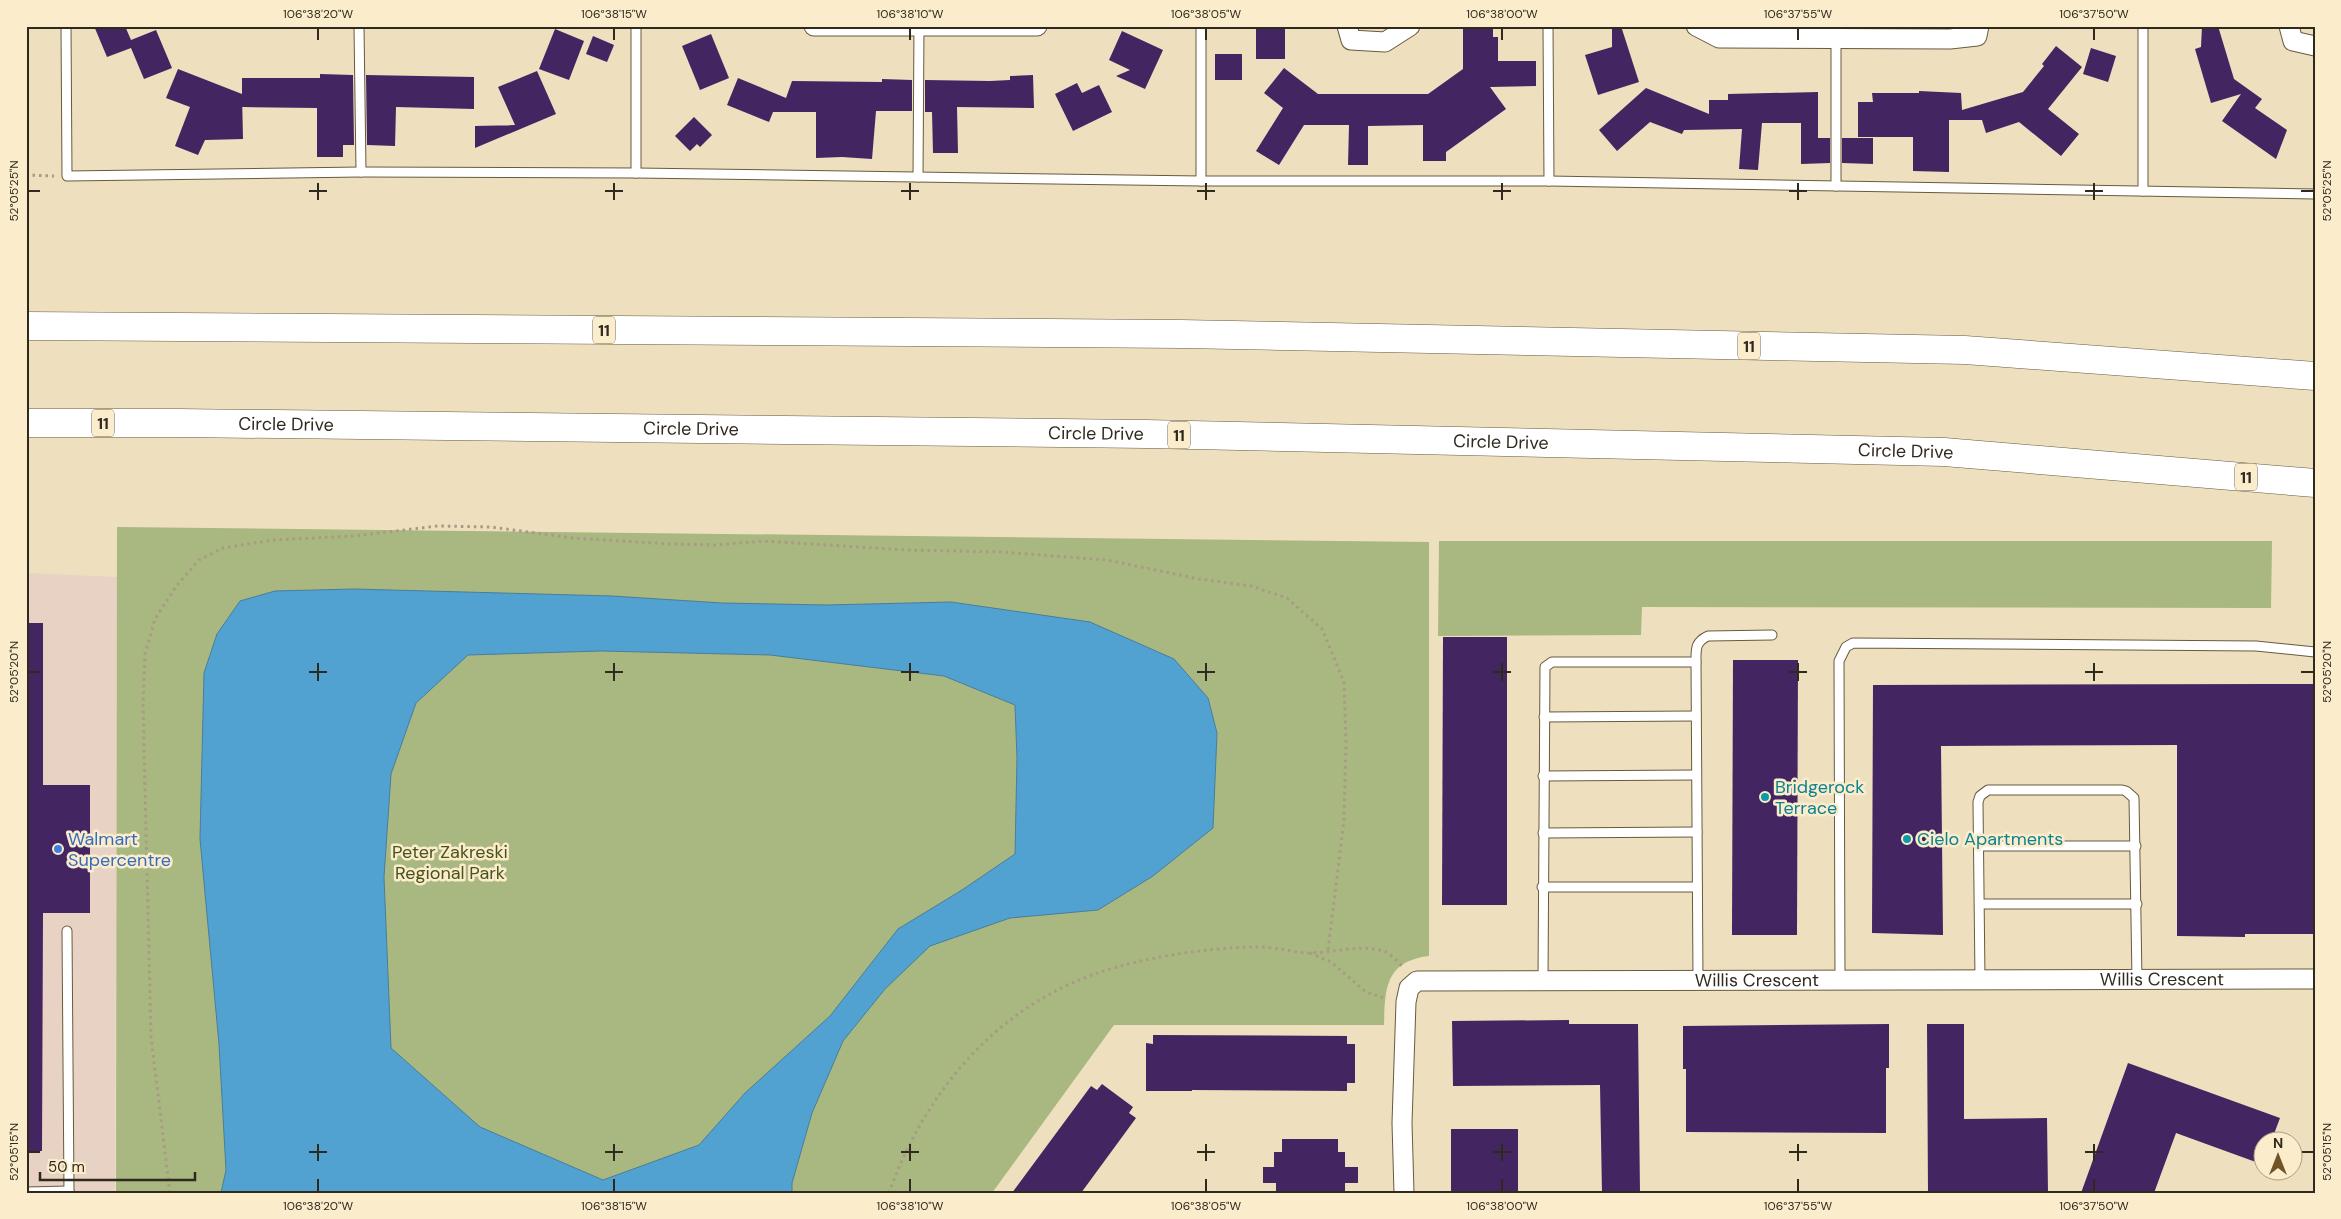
<svg xmlns="http://www.w3.org/2000/svg" width="2341" height="1219" font-family="'DM Sans',sans-serif">
	<style>
		.commercial { fill: #e7d2c4 }
		.green { fill: #a9b780 }
		.water { fill: #52a2d1; stroke: #487e9b; fill-rule: evenodd }
		.building { fill: #432561 }
		.lines { fill: none; stroke-linecap: round; stroke-linejoin: round }
		.lane-casing { stroke: #685a3e; stroke-width: 11 }
		.street-casing { stroke: #685a3e; stroke-width: 21 }
		.highway-casing { stroke: #685a3e; stroke-width: 29 }
		.path { stroke: #a79b83; stroke-width: 3; stroke-dasharray: 2.5 4; stroke-linecap: butt }
		.lane { stroke: #fff; stroke-width: 9 }
		.street { stroke: #fff; stroke-width: 19 }
		.highway { stroke: #fff; stroke-width: 28 }
		.ticks { fill: none; stroke: #302a1e; stroke-width: 2 }
		.culture-dot { fill: #0f9aa8; stroke: #fbeccc; stroke-width: 2 }
		.shop-dot { fill: #3f7fe0; stroke: #fbeccc; stroke-width: 2 }
		.labels { text-anchor: middle; stroke-width: 5; stroke-linejoin: round; paint-order: stroke }
		.shield { fill: #fbeccc; stroke: #6d6452; stroke-width: 1 }
		.shield-label { font-size: 16px; font-weight: bold; fill: #302a1e }
		.street-label { font-size: 18px; fill: #302a1e; stroke: #fbeccc }
		.culture-label { font-size: 18px; fill: #0d838f; stroke: #fbeccc; text-anchor: start }
		.shop-label { font-size: 18px; fill: #366cbe; stroke: #fbeccc; text-anchor: start }
		.park-label { font-size: 18px; fill: #47531a; stroke: #fbeccc }
		.neatline { fill: none; stroke: #302a1e; stroke-width: 2 }
		.ticks-label { font-size: 12px; text-anchor: middle; fill: #302a1e }
	</style>
	<rect width="100%" height="100%" fill="#eedfbf"/>
	<path class="commercial" d="M26,573L117,577L115,1193H26Z"/>
	<g class="green">
		<path d="M117,527L1429,542V956C1385,961 1385,989 1384,1025H1114L992,1193H116Z"/>
		<path d="M1439,541H2272L2271,608L1642,607L1641,635L1438,636Z"/>
	</g>
	<path class="water" d="M354,589L612,596L722,603L826,605L951,602L1090,622L1174,659L1208,698L1217,733L1213,828L1153,876L1098,910L1010,918L930,946L885,989L843,1041L812,1113L792,1183V1193H221L226,1170L219,1044L200,839L204,673L217,634L240,601L275,591ZM601,651L770,655L944,676L1015,705L1017,758L1015,854L962,890L898,929L830,1016L745,1093L699,1145L603,1180L480,1127L391,1048L384,877L391,774L416,703L468,655Z"/>
	<g class="building">
		<path d="M94,26H125L131,40L156,30L172,68L144,79L131,48L107,57Z"/>
		<rect x="1256" y="26" width="29" height="33"/>
		<path d="M1463,26H1493V37H1498V61H1536V86L1490,87L1506,109L1446,152V161H1423V125L1368,126V165H1348L1349,125H1304L1279,165L1256,151L1283,108L1264,93L1284,68L1318,94H1428L1463,69Z"/>
		<path d="M1612,26H1621L1639,82L1598,95L1585,55L1612,47Z"/>
		<path d="M2202,26H2218L2234,79L2262,99L2255,108L2287,130L2276,159L2222,121L2241,94L2211,103L2195,49L2201,47Z"/>
		<path d="M555,29L584,41L569,80L539,69Z"/>
		<path d="M1122,31L1163,50L1145,89L1116,76L1130,70L1109,60Z"/>
		<path d="M711,34L729,78L700,90L682,46Z"/>
		<path d="M593,36L614,45L607,62L586,54Z"/>
		<path d="M2056,46L2082,67L2048,109L2079,134L2061,156L2019,122L1986,133L1982,120H1949V172L1913,171V137H1858V102H1873L1872,93H1919V91L1961,93L1962,110L2023,92L2044,66L2042,64Z"/>
		<path d="M2091,48L2116,56L2108,82L2083,74Z"/>
		<rect x="1215" y="54" width="27" height="26"/>
		<path d="M178,69L242,94L243,139L205,140L198,155L175,146L190,107L166,98Z"/>
		<path d="M537,71L556,114L475,148V126L515,125L498,87Z"/>
		<path d="M320,74L353,75L354,145H343V157H317V108L242,107V78H320Z"/>
		<path d="M366,75L474,77V109L396,107L395,146L367,145Z"/>
		<path d="M1033,75L1034,108L957,107L958,153H933L932,112H925V80L990,81L1010,80V76Z"/>
		<path d="M738,78L786,98L792,81L882,82V79L912,80V111H876L872,159L842,157L816,158V112H773L769,122L727,105Z"/>
		<path d="M1077,83L1082,93L1099,85L1112,112L1073,131L1055,94Z"/>
		<path d="M1646,88L1709,114V100H1728V94L1818,92V138H1830V163L1801,164V123H1762L1758,170L1739,169L1742,129L1684,130L1682,134L1650,122L1617,151L1599,130Z"/>
		<path d="M694,117L712,135L700,147L697,144L690,151L675,136Z"/>
		<path d="M1842,138H1873V164L1842,163Z"/>
		<path d="M26,623H43V785H90V913H43L42,1151H26Z"/>
		<path d="M1443,637H1507V905H1442Z"/>
		<path d="M1733,660H1798L1797,935H1732Z"/>
		<path d="M2276,684H2315V934H2245V937L2177,936V745L1941,746L1943,935L1872,933L1873,685Z"/>
		<path d="M1569,1020V1024H1638L1640,1193H1602L1600,1085L1453,1086L1452,1021Z"/>
		<path d="M1889,1024V1068H1886V1133L1686,1132V1069H1683V1026Z"/>
		<path d="M1927,1024H1964V1119L2047,1118L2048,1193H1928Z"/>
		<path d="M1153,1035L1347,1036V1044H1355V1083H1347V1091L1192,1090V1091H1146V1043L1153,1044Z"/>
		<path d="M2128,1063L2280,1118L2271,1142H2264V1165L2176,1133L2154,1193H2081Z"/>
		<path d="M1102,1084L1133,1107L1129,1113L1136,1118L1081,1193H1012L1091,1086L1097,1090Z"/>
		<rect x="1451" y="1129" width="67" height="64"/>
		<path d="M1282,1139H1338V1152H1345V1167H1358V1183H1345V1193H1276V1183H1263V1167H1274V1152H1282Z"/>
	</g>
	<g class="lines">
		<defs>
			<g id="lane">
				<path d="M66,26L67,176L361,172L636,173L1201,181H1549L2315,194"/>
				<path d="M359,26L361,172"/>
				<path d="M1201,26V181"/>
				<path d="M1548,26L1549,181"/>
				<path d="M1836,26V186"/>
				<path d="M636,173V26"/>
				<path d="M918,177L919,26"/>
				<path d="M2143,191V26"/>
				<path d="M1696,662C1696,649 1695,642 1708,636L1772,635"/>
				<path d="M1544,717L1696,716"/>
				<path d="M1543,776L1696,775"/>
				<path d="M1543,833L1697,832"/>
				<path d="M1979,846H2136"/>
				<path d="M1542,887H1697"/>
				<path d="M1980,904H2137"/>
				<path d="M67,931L69,1193"/>
				<path d="M1543,980L1545,667L1552,662H1696L1698,980"/>
				<path d="M1840,980L1839,661L1846,647L1853,643L2256,646L2315,652"/>
				<path d="M1980,980L1978,802L1980,796L1988,790H2122L2126,791L2134,798L2137,980"/>
				<path d="M26,1192L69,1191"/>
			</g>
			<g id="street">
				<path d="M814,26H1037"/>
				<path d="M1347,26L1351,40L1385,42L1410,26"/>
				<path d="M1696,26L1719,38L1950,39L1977,36L1979,26"/>
				<path d="M2289,26L2293,41L2315,46"/>
				<path id="s1" d="M1404,1193L1402,1123L1406,1002L1409,988L1417,981L2315,979"/>
			</g>
			<g id="highway">
				<path d="M26,326L1181,334L1965,350L2315,376"/>
				<path id="s2" d="M26,423H179L1146,434L1944,452L2315,483"/>
			</g>
		</defs>
		<use href="#lane" class="lane-casing"/>
		<use href="#street" class="street-casing"/>
		<use href="#highway" class="highway-casing"/>
		<g class="path">
			<path d="M26,175L54,176"/>
			<path d="M1310,953L1331,962L1366,992L1387,999"/>
			<path d="M170,1193L151,1037L143,705L145,654L155,619L177,585L199,560L223,548L273,540L353,536L438,526L491,527L573,538L671,544L716,545L763,541L907,550L1002,552L1107,560L1199,579L1251,586L1287,598L1322,629L1344,682L1346,741L1344,820L1328,951"/>
			<path d="M889,1193C921,1103 982,1024 1070,984C1122,960 1198,948 1255,947C1273,946 1291,952 1308,953C1333,953 1359,944 1384,951C1390,953 1399,963 1404,968"/>
		</g>
		<use href="#lane" class="lane"/>
		<use href="#street" class="street"/>
		<use href="#highway" class="highway"/>
	</g>
	<path class="ticks" d="M318,28V40M614,28V40M910,28V40M1206,28V40M1502,28V40M1798,28V40M2094,28V40M318,183V200M614,183V200M910,183V200M1206,183V200M1502,183V200M1798,183V200M2094,183V200M28,191H40M309,191H327M605,191H623M901,191H919M1197,191H1215M1493,191H1511M1789,191H1807M2085,191H2103M2301,191H2314M318,663V681M614,663V681M910,663V681M1206,663V681M1502,663V681M1798,663V681M2094,663V681M28,672H40M309,672H327M605,672H623M901,672H919M1197,672H1215M1493,672H1511M1789,672H1807M2085,672H2103M2301,672H2314M318,1144V1161M614,1144V1161M910,1144V1161M1206,1144V1161M1502,1144V1161M1798,1144V1161M2094,1144V1161M28,1152H40M309,1152H327M605,1152H623M901,1152H919M1197,1152H1215M1493,1152H1511M1789,1152H1807M2085,1152H2103M2301,1152H2314M318,1179V1192M614,1179V1192M910,1179V1192M1206,1179V1192M1502,1179V1192M1798,1179V1192M2094,1179V1192"/>
	<g class="culture-dot">
		<circle cx="1765" cy="797" r="5"/>
		<circle cx="1907" cy="839" r="5"/>
	</g>
	<circle class="shop-dot" cx="58" cy="849" r="5"/>
	<g class="labels">
		<g class="shield">
			<rect x="593" y="316.5" width="22" height="27" rx="4"/>
			<rect x="1738" y="332.5" width="22" height="27" rx="4"/>
			<rect x="92" y="409.5" width="22" height="27" rx="4"/>
			<rect x="1168" y="421.5" width="22" height="27" rx="4"/>
			<rect x="2235" y="463.5" width="22" height="27" rx="4"/>
		</g>
		<g class="shield-label">
			<text x="604" y="336">11</text>
			<text x="1749" y="352">11</text>
			<text x="103" y="429">11</text>
			<text x="1179" y="441">11</text>
			<text x="2246" y="483">11</text>
		</g>
		<g class="street-label">
			<text dy="6" stroke="none"><textPath href="#s2" startOffset="260">Circle Drive</textPath></text>
			<text dy="6" stroke="none"><textPath href="#s2" startOffset="665">Circle Drive</textPath></text>
			<text dy="6" stroke="none"><textPath href="#s2" startOffset="1070">Circle Drive</textPath></text>
			<text dy="6" stroke="none"><textPath href="#s2" startOffset="1475">Circle Drive</textPath></text>
			<text dy="6" stroke="none"><textPath href="#s2" startOffset="1880">Circle Drive</textPath></text>
			<text dy="6" stroke="none"><textPath href="#s1" startOffset="556">Willis Crescent</textPath></text>
			<text dy="6" stroke="none"><textPath href="#s1" startOffset="961">Willis Crescent</textPath></text>
		</g>
		<g class="culture-label">
			<text x="1775" y="793">Bridgerock<tspan x="1775" dy="21">Terrace</tspan></text>
			<text x="1917" y="845">Cielo Apartments</text>
		</g>
		<g class="shop-label">
			<text x="68" y="845">Walmart<tspan x="68" dy="21">Supercentre</tspan></text>
		</g>
		<g class="park-label">
			<text x="450" y="858">Peter Zakreski<tspan x="450" dy="21">Regional Park</tspan></text>
		</g>
	</g>
	<rect width="2341" height="1219" fill="none" stroke="#fbeccc" stroke-width="55"/>
	<g transform="translate(2278 1156)"><circle r="24" fill="#fbeccc" stroke="#aa9e86"/>
	<path d="M0-4L9 19L0 12L-9 19Z" fill="#705427"/>
	<text y="-8" font-size="14" font-weight="bold" text-anchor="middle" fill="#302a1e">N</text>
	</g>
	<path d="M40 1172v8h155v-8" fill="none" stroke="#302a1e" stroke-width="2.5"/>
	<text x="48" y="1172" font-size="15" fill="#302a1e" stroke="#fbeccc" stroke-width="4" paint-order="stroke">50 m</text>
	<rect x="28" y="28" width="2286" height="1164" class="neatline"/>
	<g class="ticks-label">
		<text x="318" y="18">106°38'20"W</text>
		<text x="614" y="18">106°38'15"W</text>
		<text x="910" y="18">106°38'10"W</text>
		<text x="1206" y="18">106°38'05"W</text>
		<text x="1502" y="18">106°38'00"W</text>
		<text x="1798" y="18">106°37'55"W</text>
		<text x="2094" y="18">106°37'50"W</text>
		<text transform="translate(14 191) rotate(-90)" y="4">52°05'25"N</text>
		<text transform="translate(2327 191) rotate(-90)" y="4">52°05'25"N</text>
		<text transform="translate(14 672) rotate(-90)" y="4">52°05'20"N</text>
		<text transform="translate(2327 672) rotate(-90)" y="4">52°05'20"N</text>
		<text transform="translate(14 1152) rotate(-90)" y="4">52°05'15"N</text>
		<text transform="translate(2327 1152) rotate(-90)" y="4">52°05'15"N</text>
		<text x="318" y="1210">106°38'20"W</text>
		<text x="614" y="1210">106°38'15"W</text>
		<text x="910" y="1210">106°38'10"W</text>
		<text x="1206" y="1210">106°38'05"W</text>
		<text x="1502" y="1210">106°38'00"W</text>
		<text x="1798" y="1210">106°37'55"W</text>
		<text x="2094" y="1210">106°37'50"W</text>
	</g>
</svg>
